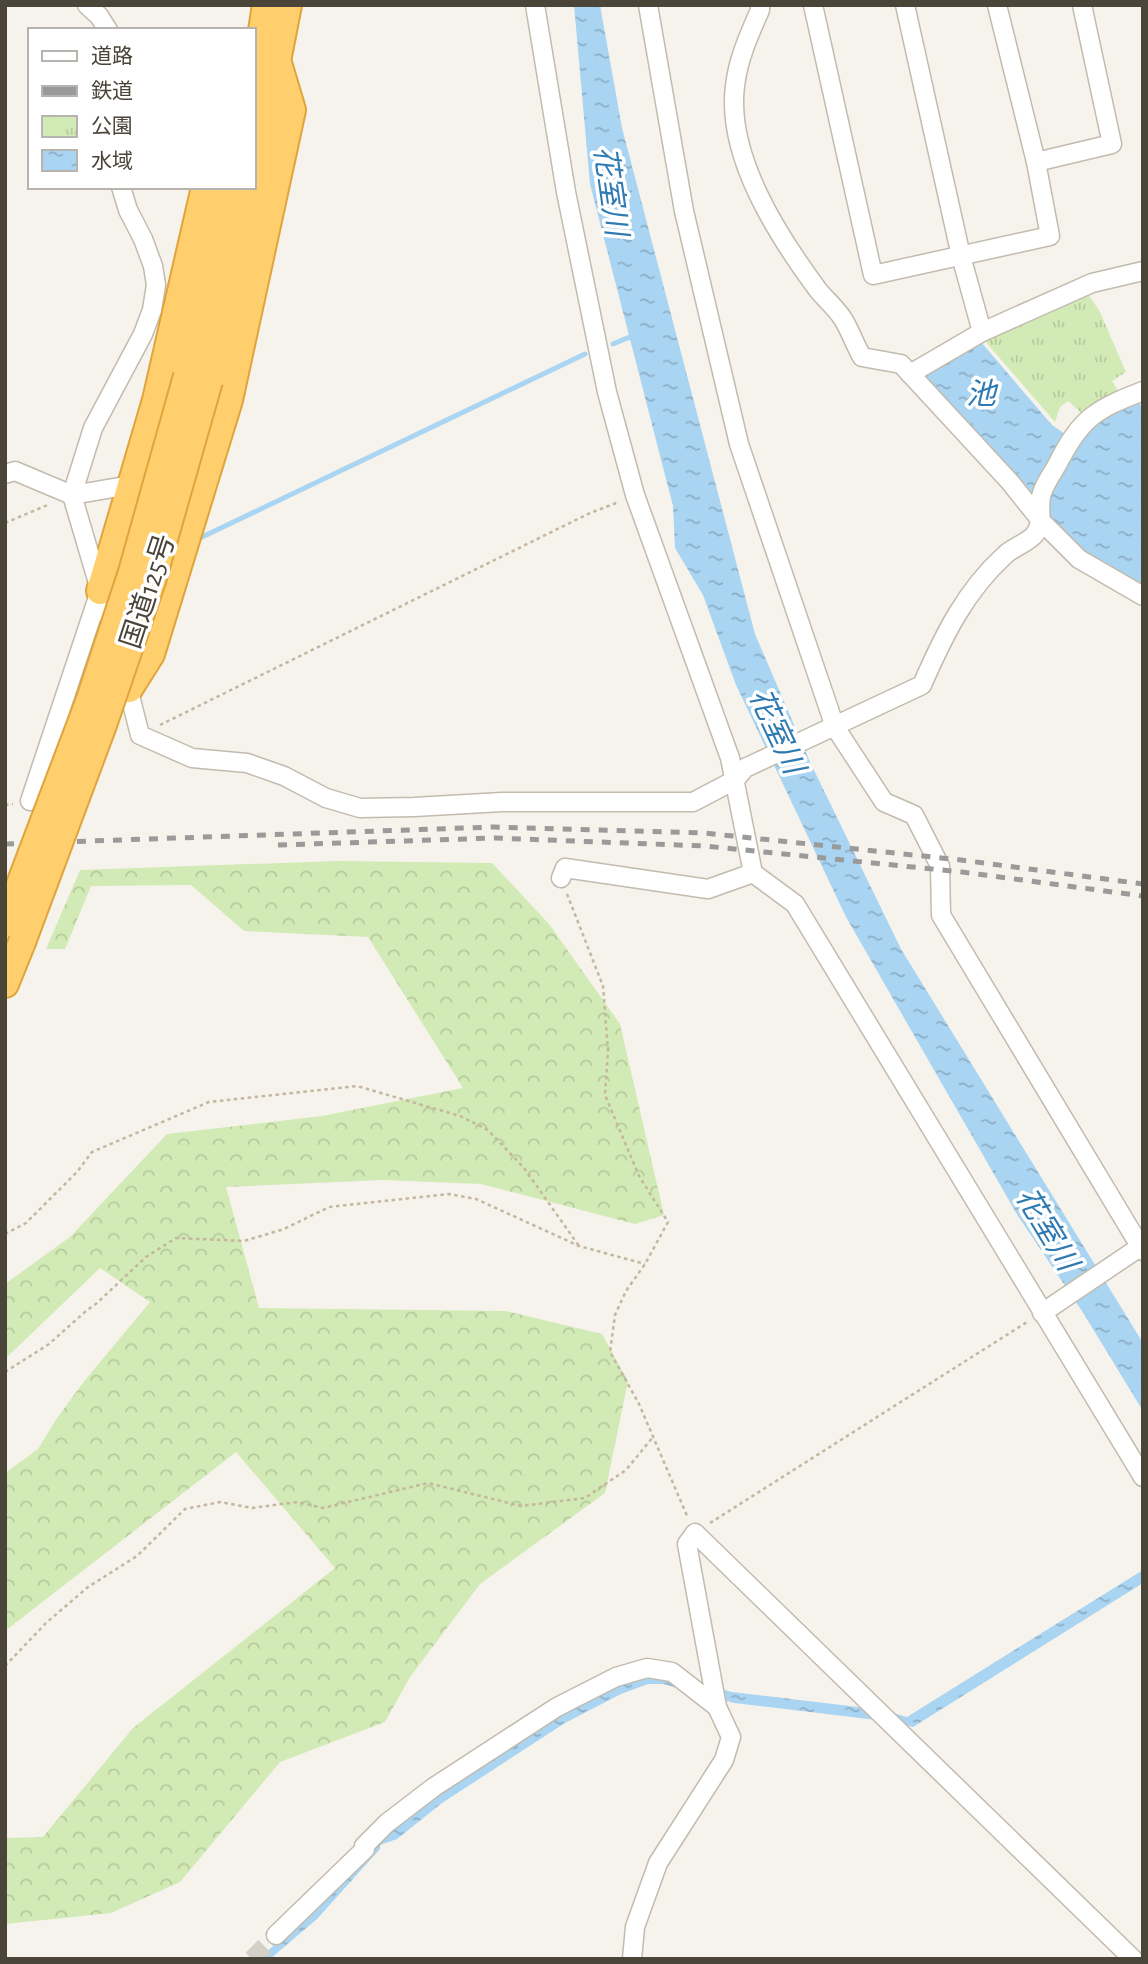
<svg xmlns="http://www.w3.org/2000/svg" width="1148" height="1964" font-family="'Alegreya Sans','Noto Sans JP',sans-serif">
	<style>
		.forest { fill: url(#forest-crowns) }
		.park { fill: url(#park-tufts) }
		.water { fill: url(#water-ripples) }
		.lines { fill: none; stroke-linecap: round; stroke-linejoin: round }
		.stream { stroke: #a9d4f2; stroke-width: 5 }
		.minor-tunnel { stroke: #d4d0c8; stroke-width: 18; stroke-dasharray: 18 9; stroke-linecap: butt }
		.minor-casing { stroke: #c2bbae; stroke-width: 21 }
		.highway-casing { stroke: #e0a43c; stroke-width: 30 }
		.path { stroke: #c4b79f; stroke-width: 2.5; stroke-dasharray: 3.5 3.5; stroke-linecap: butt }
		.minor { stroke: #fff; stroke-width: 18 }
		.highway { stroke: #ffcf6e; stroke-width: 26 }
		.rail { stroke: #9a9a9a; stroke-width: 5; stroke-dasharray: 9 9; stroke-linecap: butt }
		.highway-bridge-casing { stroke: #e0a43c; stroke-width: 30; stroke-linecap: butt }
		.highway-bridge { stroke: #ffcf6e; stroke-width: 26 }
		.labels { text-anchor: middle; stroke-width: 7; stroke-linejoin: round; paint-order: stroke }
		.street-label { font-size: 28px; fill: #4b4439; stroke: #fff }
		.water-label { font-size: 30px; font-style: italic; fill: #2e7ab2; stroke: #fff }
	</style>
	<defs>
		<pattern id="forest-crowns" width="20" height="18" patternUnits="userSpaceOnUse" patternTransform="scale(1.75)"><rect width="20" height="18" fill="#d2eab5"/><path d="M2 6a3 3 0 1 1 6 0M12 15a3 3 0 1 1 6 0" fill="none" stroke="#b6ca9c"/></pattern>
		<pattern id="park-tufts" width="24" height="20" patternUnits="userSpaceOnUse" patternTransform="scale(1.75)"><rect width="24" height="20" fill="#d2eab5"/><path d="M3 7l-1-3M5 7V3M7 7l1-3M15 17l-1-3M17 17v-4M19 17l1-3" fill="none" stroke="#b6ca9c"/></pattern>
		<pattern id="water-ripples" width="26" height="14" patternUnits="userSpaceOnUse" patternTransform="scale(1.75)"><rect width="26" height="14" fill="#a9d4f2"/><path d="M2 4q2-2 4 0t4 0M15 11q2-2 4 0t4 0" fill="none" stroke="#8caec5"/></pattern>
	</defs>
	<rect width="100%" height="100%" fill="#f6f3ec"/>
	<path class="forest" d="M338,861L492,863L549,924L620,1024L664,1215L635,1224L481,1184L383,1180L226,1187L259,1308L506,1311L602,1334L628,1381L605,1493L480,1584L410,1677L385,1722L280,1762L180,1882L111,1913L5,1924V1838L43,1837L133,1728L335,1568L236,1452L5,1631V1473L38,1449L57,1418L86,1379L150,1302L100,1268L5,1359V1284L70,1237L167,1134L322,1116L463,1088L368,937L244,931L191,885L91,886L65,949H46L80,870Z"/>
	<path class="park" d="M1085,290L1099,310L1126,372L1112,381L1121,395L1087,418L1068,401L1060,407L1055,422L984,340Z"/>
	<g class="water">
		<path d="M574,5H600L622,128L755,634L810,762L901,949L1143,1343V1411L1082,1311L1018,1216L846,917L736,685L703,595L675,548L673,506L590,184Z"/>
		<path d="M981,342L1052,425L1068,436L1038,511L916,375Z"/>
		<path d="M1136,398L1143,409V592L1082,557L1046,519L1045,497L1084,427Z"/>
		<path d="M1143,1570V1583L913,1727L885,1721L734,1703L663,1684H648L621,1694L565,1723L442,1803L397,1839L380,1845V1849L317,1919L270,1959H259L309,1912L369,1845L437,1793L559,1713L617,1683L646,1673L699,1683L732,1692L883,1710L907,1717Z"/>
	</g>
	<g class="lines">
		<g class="stream">
			<path d="M613,344L632,336"/>
			<path d="M202,537L585,354"/>
		</g>
		<path class="minor-tunnel" d="M252,1959L276,1935"/>
		<defs>
			<g id="minor">
				<path d="M87,5L99,16L108,30"/>
				<path d="M535,5L566,192L607,392L635,495L730,758L753,873"/>
				<path d="M648,5L684,211L739,444L835,727L884,802L914,815L940,866L941,915L1143,1251"/>
				<path d="M760,5V10C749,35 738,59 735,86C726,156 778,236 818,290C826,300 836,308 843,319C850,330 855,345 862,357L901,364L1010,482L1042,522L1079,559L1143,596"/>
				<path d="M813,5L873,275L1050,236L1036,162"/>
				<path d="M905,5L961,256L982,332L910,374"/>
				<path d="M997,5L1036,162L1112,144L1082,5"/>
				<path d="M982,332L1092,283L1143,271"/>
				<path d="M5,474L15,471L72,495L131,485"/>
				<path d="M112,630L72,495L93,428L143,334L152,310L156,285L153,266L143,239L128,210L121,187"/>
				<path d="M126,680L140,735L192,758L247,763L284,776L326,798L360,808L414,807L502,802H693L735,780L745,768L922,685C943,637 965,591 1005,555C1013,547 1028,543 1035,534C1045,520 1037,507 1042,493C1045,483 1052,474 1057,465C1081,418 1094,410 1143,391"/>
				<path d="M30,801L100,591"/>
				<path d="M561,878L565,868L708,889L753,873L795,904L1143,1477"/>
				<path d="M1042,1313L1140,1247"/>
				<path d="M276,1935L365,1849L364,1846L387,1823L434,1787L557,1707L616,1677L647,1668L672,1672L717,1707"/>
				<path d="M632,1959L635,1927L658,1863L724,1760L731,1737L717,1707L687,1544L695,1533L1133,1959"/>
			</g>
			<g id="highway">
				<path d="M254,82L266,5"/>
				<path d="M254,178L288,5"/>
				<path d="M187,376L231,187"/>
				<path d="M209,381L252,187"/>
				<path d="M100,591L156,400L205,187"/>
				<path d="M129,689L151,654L229,400L292,110L278,63"/>
				<path d="M5,984L22,942"/>
			</g>
		</defs>
		<use href="#minor" class="minor-casing"/>
		<use href="#highway" class="highway-casing"/>
		<g class="path">
			<path d="M5,523L50,504"/>
			<path d="M160,725L590,513L619,502"/>
			<path d="M5,805L13,804"/>
			<path d="M567,894L603,986L608,1051L605,1095L639,1176L668,1222L645,1264L626,1291L615,1315L610,1352L639,1404L688,1518"/>
			<path d="M5,1234L26,1223L77,1172L92,1152L209,1102L357,1086L460,1116L488,1130L524,1168L579,1246"/>
			<path d="M5,1372L49,1344L86,1311L97,1303L146,1257L176,1238L244,1241L284,1229L329,1207L449,1194L476,1199L579,1246L645,1264"/>
			<path d="M710,1523L1027,1322"/>
			<path d="M5,1666L46,1623L88,1587L137,1556L185,1509L220,1502L252,1508L297,1502L323,1508L428,1483L521,1506L585,1498L626,1470L653,1437"/>
		</g>
		<use href="#minor" class="minor"/>
		<use href="#highway" class="highway"/>
		<g class="rail">
			<path d="M5,844L493,827L704,833L961,860L1143,884"/>
			<path d="M278,845L495,838L705,846L962,872L1143,896"/>
		</g>
		<defs>
			<g id="highway-bridge">
				<path d="M5,924L89,702L132,572L187,376"/>
				<path d="M22,942L103,725L152,581L209,381"/>
			</g>
		</defs>
		<use href="#highway-bridge" class="highway-bridge-casing"/>
		<use href="#highway-bridge" class="highway-bridge"/>
	</g>
	<g class="labels">
		<g class="street-label">
			<text transform="translate(147 591) rotate(-72)" y="10">国道125号</text>
		</g>
		<g class="water-label">
			<text transform="translate(611 191) rotate(82)" y="10">花室川</text>
			<text x="981" y="404">池</text>
			<text transform="translate(777 731) rotate(65)" y="10">花室川</text>
			<text transform="translate(1047 1229) rotate(59)" y="10">花室川</text>
		</g>
	</g>
	<rect width="1148" height="1964" fill="none" stroke="#4b4439" stroke-width="14"/>
	<rect x="28" y="28" width="228" height="161" fill="#ffffff" stroke="#b7b4b0" stroke-width="2"/>
	<rect x="42" y="51" width="35" height="10" fill="#ffffff" stroke="#b7b4b0" stroke-width="2"/>
	<text x="91" y="63" font-size="21" fill="#4b4439">道路</text>
	<rect x="42" y="86" width="35" height="10" fill="#9a9a9a" stroke="#b7b4b0" stroke-width="2"/>
	<text x="91" y="98" font-size="21" fill="#4b4439">鉄道</text>
	<rect x="42" y="116" width="35" height="21" fill="url(#park-tufts)" stroke="#b7b4b0" stroke-width="2"/>
	<text x="91" y="133" font-size="21" fill="#4b4439">公園</text>
	<rect x="42" y="150" width="35" height="21" fill="url(#water-ripples)" stroke="#b7b4b0" stroke-width="2"/>
	<text x="91" y="168" font-size="21" fill="#4b4439">水域</text>
</svg>
